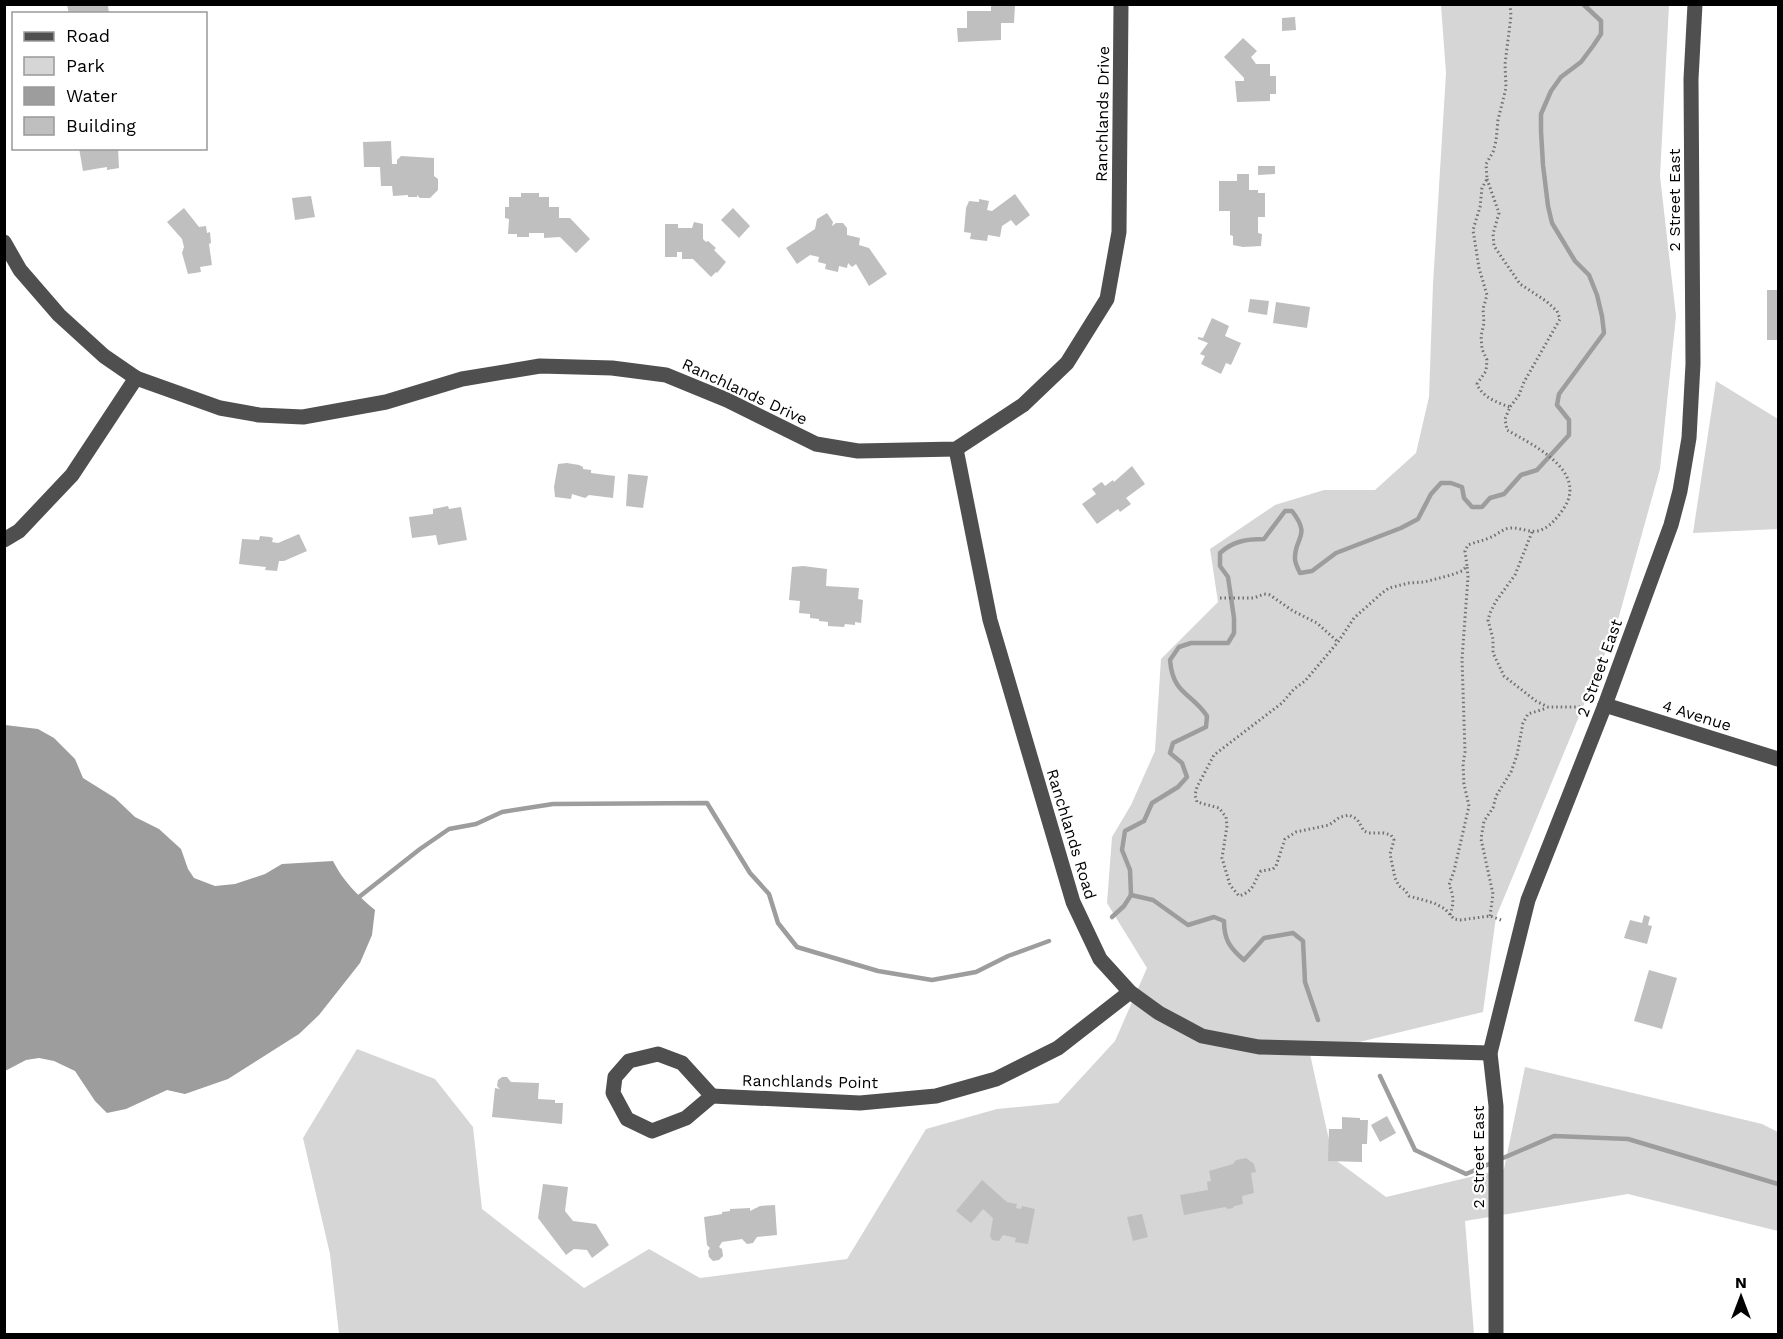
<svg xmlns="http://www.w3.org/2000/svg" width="1783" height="1339" font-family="'Work Sans',sans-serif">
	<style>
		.green { fill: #d6d6d6 }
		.water { fill: #9d9d9d }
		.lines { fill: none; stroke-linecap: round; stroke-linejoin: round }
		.stream { stroke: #9d9d9d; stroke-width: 4.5 }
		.building { fill: #bfbfbf }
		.path { stroke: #717171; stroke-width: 3; stroke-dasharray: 1.5 3; stroke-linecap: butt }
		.minor { stroke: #4f4f4f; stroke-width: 15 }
		.labels { text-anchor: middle; stroke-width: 4.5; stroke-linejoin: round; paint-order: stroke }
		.street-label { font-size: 16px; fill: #000; stroke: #fff }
	</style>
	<rect width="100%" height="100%" fill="#fff"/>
	<g class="green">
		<path d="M1441,5H1669L1660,176L1676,316L1660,469L1616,627L1496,917L1483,1012L1310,1054L1333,1158L1386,1197L1504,1169L1525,1067L1762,1124L1778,1132V1231L1628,1194L1465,1221L1474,1334H339L330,1254L303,1138L357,1049L435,1079L473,1127L482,1209L584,1288L649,1249L700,1278L847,1259L926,1129L997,1109L1058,1103L1115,1041L1147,968L1107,903L1112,837L1131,805L1155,751L1161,659L1218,602L1210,549L1275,505L1324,490H1375L1416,453L1429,397L1433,284L1446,73Z"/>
		<path d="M1716,381L1778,419V529L1693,533Z"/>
	</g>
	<path class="water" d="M5,725L38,729L54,738L75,759L83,778L115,798L135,817L159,829L181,849L188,869L194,878L215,886L235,884L265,874L282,864L333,861C343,881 358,896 375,910L372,935L360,963L319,1015L299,1034L228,1079L185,1094L167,1090L126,1109L107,1113L95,1101L75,1071L54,1061L39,1058L26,1060L5,1071Z"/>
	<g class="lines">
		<g class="stream">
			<path d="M1131,895L1130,870L1122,850L1125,831L1144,821L1152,803L1178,787L1187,777L1182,763L1170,753L1173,743L1206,727L1207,716C1191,692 1173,695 1170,660L1179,647L1191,643H1228L1234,633V618L1228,577L1220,566V553C1233,541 1247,539 1264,539L1285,511H1292C1312,537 1294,537 1295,559C1295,563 1298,569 1300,573L1312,571L1336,553L1401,528L1418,519L1431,494L1441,483H1451L1462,487L1464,498L1472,507H1482L1490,498L1504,494L1521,475L1537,470L1569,435V420L1557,405L1559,394L1604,333L1602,316L1597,295L1589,275L1575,261L1552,223L1548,206L1543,165L1541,131V114L1551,91L1561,77L1581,62L1593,46L1601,34V21L1583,4"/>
			<path d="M1131,895L1153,900L1188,925L1214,917L1224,921C1224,940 1230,948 1244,960L1264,938L1293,933L1303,941L1305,982L1318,1020"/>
			<path d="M359,897L420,849L449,829L476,824L502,812L553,804L707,803L750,873L769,894L778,923L797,947L878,971L932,980L976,972L1008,956L1049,941"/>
			<path d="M1112,917L1124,906L1131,895"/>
			<path d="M1380,1076L1415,1150L1466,1174L1554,1136L1628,1139L1778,1184"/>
		</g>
	</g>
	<g class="building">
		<path d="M991,4L1015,5L1014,23H1001V40L958,42L957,28H967V11H991Z"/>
		<path d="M67,5H108L109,14H69Z"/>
		<path d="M1295,17L1296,30L1282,31V18Z"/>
		<path d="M1243,38L1257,51L1251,57L1256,64H1270V76H1276V94H1270V101L1237,102L1235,81H1244V78L1224,57Z"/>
		<path d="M391,141L392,164H397V160L401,156L434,158V176L438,179V190L430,198H420L417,195V197H408V195L393,196L392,186H381L380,167H364L363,142Z"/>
		<path d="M79,148H118L119,168L107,170V167L83,171Z"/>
		<path d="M1258,166H1275V174L1258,175Z"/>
		<path d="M1237,174H1249V190H1258V193H1265V217H1258V233L1262,234L1261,246L1243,247L1233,245V236L1230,235V211H1219V181H1237Z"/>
		<path d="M521,193H539V197H549V207H559V218H570L590,239L576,253L560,237L544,238V233H529V237H517V234H508L509,219L505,218V207H509V197H521Z"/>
		<path d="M1015,194L1030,215L1016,226L1011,220L1002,226L1000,237L988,235L987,241L970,239L971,233L964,232L966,208L969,201L979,202V199L989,201L987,210L992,211Z"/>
		<path d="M311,196L315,217L295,220L292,198Z"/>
		<path d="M184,208L199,227L206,226L207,233L210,232L211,243L209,244L212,265L200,267L201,272L188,274L182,253L184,247L182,239L167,222Z"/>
		<path d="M733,208L750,226L739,238L721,220Z"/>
		<path d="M827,213L833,222L832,226L836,223H843L847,228V235L860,238L859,245L869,248L887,274L869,286L856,264L852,267L848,263L847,268L839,266L838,272L825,269L826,264L818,262L819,257L810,255L797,264L786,248L815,229L817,219Z"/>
		<path d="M694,222L703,224V239L706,242L708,241L716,248L714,250L726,262L717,273L716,272L711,277L693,259H682V252H677V257H665V224H678V228H692Z"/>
		<rect x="1767" y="290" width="11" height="50"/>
		<path d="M1250,299L1269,301L1267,315L1248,312Z"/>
		<path d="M1276,302L1310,307L1307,328L1273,323Z"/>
		<path d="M1212,318L1229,326L1225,336L1241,343L1231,365L1226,363L1221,374L1201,364L1205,356L1200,354L1208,343L1198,339V337L1203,338Z"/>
		<path d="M567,463L579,465L583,467V469L591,470V473L615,476L613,498L589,495L585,498L572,494L571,499L555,497L554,487L558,464Z"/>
		<path d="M1132,466L1145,484L1126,498L1131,504L1120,512L1118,509L1097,524L1082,504L1096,494L1092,489L1100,483L1102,482L1105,486L1113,480L1114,482Z"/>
		<path d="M628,474L648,476L643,508L626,506Z"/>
		<path d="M448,506L449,509L461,507L467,540L438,545L436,535L412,538L409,517L433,514V509Z"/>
		<path d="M299,534L307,551L284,561H279L277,571L265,570L266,567L239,564L242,539L259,540L260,536L270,537L273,538L272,542L278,543Z"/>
		<path d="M803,566L827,569L826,586L859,588L858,599L863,600L861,623L855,622V625L845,624L844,627L828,626V622L819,621V619L810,618V614L799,613L800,601L789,600L792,567Z"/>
		<path d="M1644,915L1650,917L1648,925L1652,926L1647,944L1624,938L1630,920L1642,923Z"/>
		<path d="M1649,970L1677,978L1662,1029L1634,1021Z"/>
		<path d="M502,1077H507L511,1082L539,1083L538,1099L555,1100V1103H563L562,1124L492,1117L495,1088L500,1089L497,1086L498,1080Z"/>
		<path d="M1387,1116L1396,1133L1380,1142L1371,1125Z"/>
		<path d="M1342,1117L1360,1118V1120H1368L1367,1144H1362V1162L1328,1161L1329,1129H1342Z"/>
		<path d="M1246,1158L1254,1164L1256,1172L1251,1173L1254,1193L1242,1196L1243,1204L1234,1206L1233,1208L1228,1209L1225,1207L1184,1215L1180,1195L1208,1190L1207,1182L1211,1181L1209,1171L1233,1164L1236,1160Z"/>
		<path d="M982,1180L1007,1202L1017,1204L1016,1208L1021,1209L1022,1206L1035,1209L1028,1244L1015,1242L1016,1238L1003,1235L999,1241L992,1240L990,1236L993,1218L983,1209L971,1223L956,1211Z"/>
		<path d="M543,1184L568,1187L565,1211L573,1221L596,1224L609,1245L592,1258L587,1250L574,1249L566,1255L538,1218Z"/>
		<path d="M775,1205L777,1235L757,1237L753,1243L747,1244L742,1239L722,1242L719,1247L722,1249L723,1256L719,1260L713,1261L709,1257L708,1251L710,1248L707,1245L704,1217L722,1214V1212L730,1211V1209L750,1208V1211L760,1206Z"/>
		<path d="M1142,1214L1148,1237L1133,1241L1127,1217Z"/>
	</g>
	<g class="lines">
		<g class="path">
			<path d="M1487,179L1499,213L1493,234L1494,246L1520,284L1546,301L1557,311L1560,319L1524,382L1519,395L1510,407"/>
			<path d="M1532,532L1515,575L1496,601L1490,613L1488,620L1493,639V653L1504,676L1536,701L1548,707H1582"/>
			<path d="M1220,598H1254L1264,594L1270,595L1293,611L1317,623L1338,642"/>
			<path d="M1450,915C1454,903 1454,896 1449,885L1454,871L1469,806L1464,784L1463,764L1465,752L1462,659L1468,577L1467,566"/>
			<path d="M1490,916L1493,894L1481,839L1484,821L1493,808L1496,796L1511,772L1517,755L1523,723L1528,714L1547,708"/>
			<path d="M1501,920L1490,916L1460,920L1454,919L1445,909L1434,903L1409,896L1405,890L1399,886L1395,878L1390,854L1394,840L1391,835L1384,833H1369L1364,831L1357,819L1349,815L1340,817L1329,825L1296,832L1285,839L1276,866L1273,869L1261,871C1253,882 1255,891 1239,896L1230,885L1222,858L1227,826L1226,817L1219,808L1197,802L1195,795L1197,787L1214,755L1282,703L1294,689L1305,681L1338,642L1354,618L1382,593L1389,588L1409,583L1424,582L1451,575L1462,571L1467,566L1465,551L1468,545C1475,542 1482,541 1489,538C1497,535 1501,530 1509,528C1520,527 1531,534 1541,530C1551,526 1558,517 1564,508C1588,471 1533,445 1507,430L1505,419L1510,407C1498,403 1482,397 1477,384L1486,371L1487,360L1482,349L1481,336L1484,323L1483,309L1487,295L1479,268L1473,230L1480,207L1482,188L1487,179L1486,164L1493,152L1496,141L1498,120L1506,88L1505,64L1511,16L1510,4"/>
		</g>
		<g class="minor">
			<path d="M4,242L20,270L59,315L104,356L136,378L220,408L259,415L303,417L386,402L462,379L540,366L612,368L666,375L727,400L816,444L858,451L956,449L1023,405L1067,363L1107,299L1119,232L1121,4"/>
			<path d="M956,449L990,620L1073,902L1100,959L1130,992L1159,1013L1202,1036L1259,1047L1490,1053"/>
			<path d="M4,540L19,531L72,475L136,378"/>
			<path d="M1605,705L1778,759"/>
			<path d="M658,1054L682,1063L712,1096L686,1118L652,1131L627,1119L613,1093L615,1077L629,1061Z"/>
			<path d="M712,1096L860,1103L936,1096L996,1079L1058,1048L1130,992"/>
			<path d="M1496,1334V1106L1490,1053L1528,900L1605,705L1671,525L1680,491L1689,438L1693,364L1691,79L1695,4"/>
		</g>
	</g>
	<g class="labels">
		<g class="street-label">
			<text transform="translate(1102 114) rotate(-89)" y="6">Ranchlands Drive</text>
			<text transform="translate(1674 200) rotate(-90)" y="6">2 Street East</text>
			<text transform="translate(745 391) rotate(25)" y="6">Ranchlands Drive</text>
			<text transform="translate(1599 668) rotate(-70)" y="6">2 Street East</text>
			<text transform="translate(1697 715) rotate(17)" y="6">4 Avenue</text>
			<text transform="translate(1072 834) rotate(73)" y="6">Ranchlands Road</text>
			<text transform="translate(810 1081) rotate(1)" y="6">Ranchlands Point</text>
			<text transform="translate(1478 1157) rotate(-90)" y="6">2 Street East</text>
		</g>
	</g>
	<rect width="1783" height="1339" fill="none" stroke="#000000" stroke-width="12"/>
	<rect x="12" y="12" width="195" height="138" fill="#ffffff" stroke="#999999" stroke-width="1.5"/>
	<rect x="24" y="32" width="30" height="9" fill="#4f4f4f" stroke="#999999" stroke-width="1.5"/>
	<text x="66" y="42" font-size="18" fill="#000000">Road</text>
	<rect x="24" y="57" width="30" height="18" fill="#d6d6d6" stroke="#999999" stroke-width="1.5"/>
	<text x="66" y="72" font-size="18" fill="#000000">Park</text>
	<rect x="24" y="87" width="30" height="18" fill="#9d9d9d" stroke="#999999" stroke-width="1.5"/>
	<text x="66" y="102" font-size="18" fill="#000000">Water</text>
	<rect x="24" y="117" width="30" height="18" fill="#bfbfbf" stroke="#999999" stroke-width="1.5"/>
	<text x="66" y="132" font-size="18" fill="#000000">Building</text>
	<g transform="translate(1741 1297)" stroke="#ffffff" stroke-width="4.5" paint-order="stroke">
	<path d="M0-4.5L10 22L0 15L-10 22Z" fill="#000000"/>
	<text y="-9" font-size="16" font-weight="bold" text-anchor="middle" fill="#000000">N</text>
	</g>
</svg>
